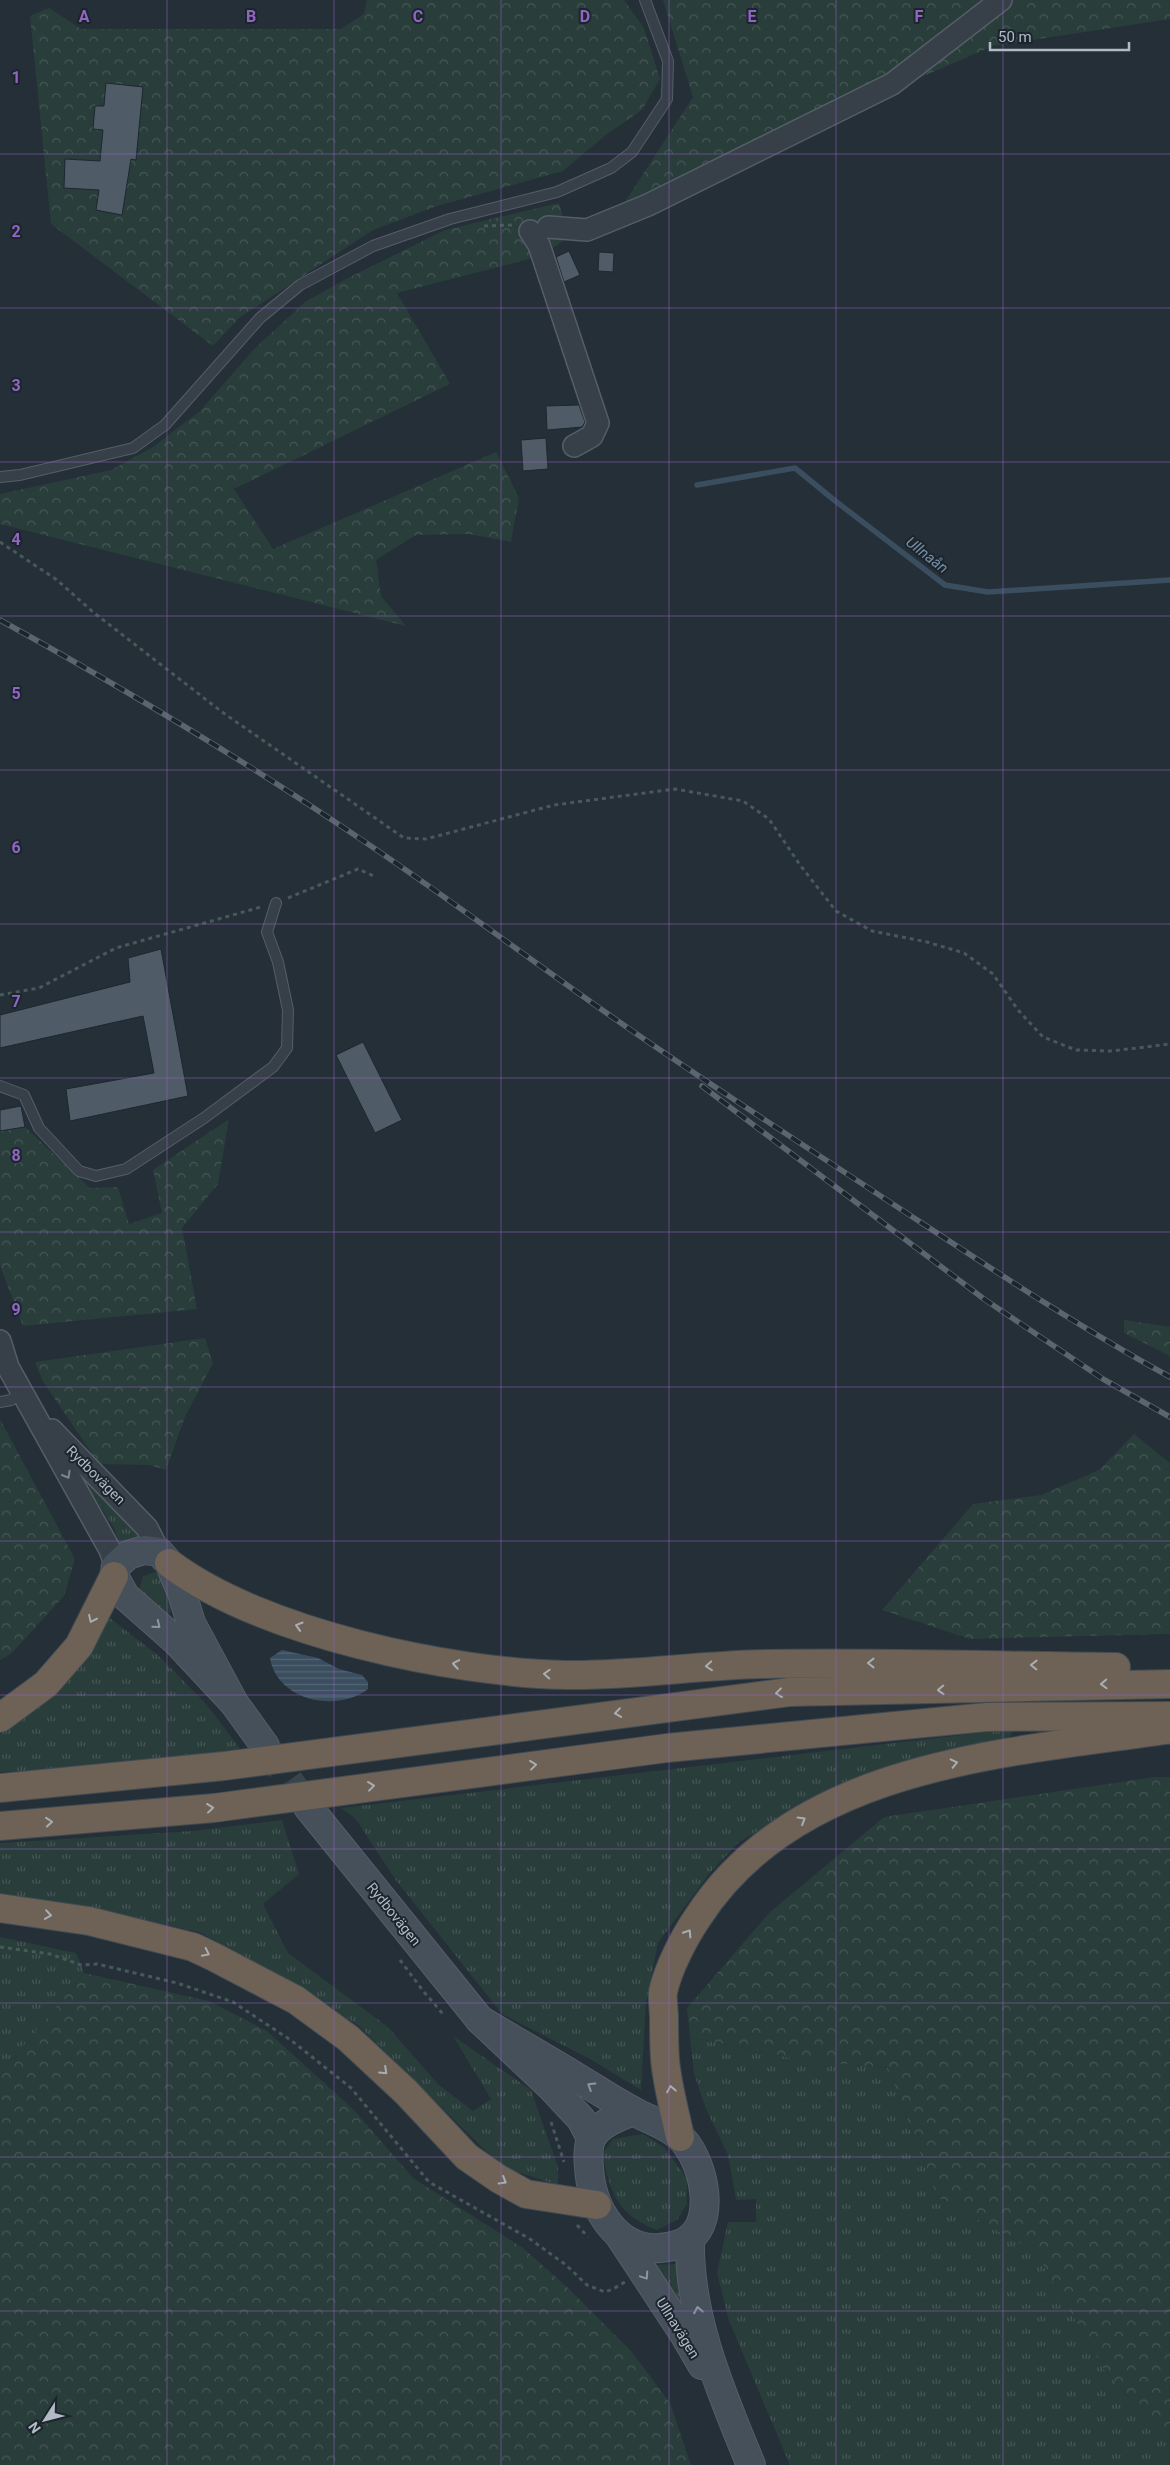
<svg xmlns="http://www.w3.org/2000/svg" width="1170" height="2465" font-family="Roboto,sans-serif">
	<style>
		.grass { fill: url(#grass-tufts) }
		.forest { fill: url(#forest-crowns) }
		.water { fill: url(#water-rules) }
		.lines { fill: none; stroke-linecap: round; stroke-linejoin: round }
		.stream { stroke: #3a4e60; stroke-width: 5.5 }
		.building { fill: #4f5b67; stroke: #1e272f }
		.secondary-tunnel { stroke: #39444d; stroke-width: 28; stroke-dasharray: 28 14; stroke-linecap: butt }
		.lane-casing { stroke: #555e67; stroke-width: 12 }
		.street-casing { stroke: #555e67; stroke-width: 24 }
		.secondary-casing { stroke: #555e67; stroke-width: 30 }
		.highway-casing { stroke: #424b53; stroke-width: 30 }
		.path { stroke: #475a5a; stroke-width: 3; stroke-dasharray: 4 4; stroke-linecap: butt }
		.lane { stroke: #374049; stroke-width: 10 }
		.street { stroke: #374049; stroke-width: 21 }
		.secondary { stroke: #46505b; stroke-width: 28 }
		.highway { stroke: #6e6155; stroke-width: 28 }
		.rail-casing { stroke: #5a656f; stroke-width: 5.5 }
		.rail { stroke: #1c252d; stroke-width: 4; stroke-dasharray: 11; stroke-linecap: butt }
		.oneway { stroke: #7b848d }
		.oneway2 { stroke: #a8aeb4 }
		.oneway3 { stroke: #8c96a0 }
		.grid { fill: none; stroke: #9165c1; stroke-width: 1; stroke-opacity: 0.55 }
		.labels { text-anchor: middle; stroke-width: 4; stroke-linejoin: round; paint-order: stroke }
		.street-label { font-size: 14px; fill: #b2bbc5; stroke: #1c252d }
		.water-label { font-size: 15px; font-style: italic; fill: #758fa6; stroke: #1c252d }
		.grid-label { font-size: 16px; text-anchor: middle; font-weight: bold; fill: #9165c1; stroke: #1c252d; stroke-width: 4; stroke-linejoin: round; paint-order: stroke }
	</style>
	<defs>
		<pattern id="grass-tufts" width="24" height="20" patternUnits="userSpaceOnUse" patternTransform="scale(1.25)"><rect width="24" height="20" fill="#293d3b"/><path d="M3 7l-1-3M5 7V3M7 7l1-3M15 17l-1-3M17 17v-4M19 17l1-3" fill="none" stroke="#465756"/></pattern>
		<pattern id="forest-crowns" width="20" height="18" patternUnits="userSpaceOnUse" patternTransform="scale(1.25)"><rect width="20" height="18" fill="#293d3b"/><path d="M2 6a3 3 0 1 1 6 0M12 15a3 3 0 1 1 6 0" fill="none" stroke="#465756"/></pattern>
		<pattern id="water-rules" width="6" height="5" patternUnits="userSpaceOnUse" patternTransform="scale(1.25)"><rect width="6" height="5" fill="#3a4e60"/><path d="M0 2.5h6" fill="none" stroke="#546675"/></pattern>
	</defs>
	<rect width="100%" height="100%" fill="#242f38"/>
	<g class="grass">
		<path d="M81,1477H85L141,1537L131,1539L121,1547L114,1528Z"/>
		<path d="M155,1572C166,1581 174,1600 170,1614L162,1613L139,1590L143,1576Z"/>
		<path d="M106,1615L160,1657L207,1705L244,1754L142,1765L0,1772V1734L53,1697L78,1667Z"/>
		<path d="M1013,1729L1010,1737L910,1763L812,1800L739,1842L709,1874L658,1943L646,2003L641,2090L590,2059L502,2014L395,1879L355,1818L341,1808Z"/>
		<path d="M282,1820L299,1874L263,1904L288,1953L388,2027L438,2084L473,2111L491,2099L453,2036L531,2090L558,2167V2185L502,2167L358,2025L273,1972L199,1932L113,1913L0,1902V1843L193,1831Z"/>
		<path d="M0,1937L76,1953L84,1973L0,2074Z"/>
		<path d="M690,2037L801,2060L888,2068L937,2197L1035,2251L1105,2371L1170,2443V2465H790L729,2321L717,2273L728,2222H756V2199L736,2200L728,2155L706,2109L694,2074Z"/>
		<path d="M643,2134L665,2148L687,2179V2204L677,2220L657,2230C618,2215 609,2193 603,2153L613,2139Z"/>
		<path d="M676,2264L678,2282L689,2311L684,2312L650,2265Z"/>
	</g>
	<g class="forest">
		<path d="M367,0H624L644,28L660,79L642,110L607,134L563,171L437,206L373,230L239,318L213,346L51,224L30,16L49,8L81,29H341L364,14Z"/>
		<path d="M663,0H1170V19L993,46L621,208L693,97Z"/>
		<path d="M559,203L569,237L541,256L397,293L450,384L234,489L273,549L496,452L519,498L511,542L469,534L416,535L376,560L381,596L406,626L0,524V494L111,470L153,447L200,411L254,349L305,302L344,280L445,230Z"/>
		<path d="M229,1119L218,1184L182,1228L197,1309L23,1326L0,1266V1131L25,1127L90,1188L118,1187L129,1224L162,1213L153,1170Z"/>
		<path d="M1124,1320L1170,1327V1356L1124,1333Z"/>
		<path d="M205,1338L213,1363L185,1417L166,1470L149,1465L99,1464L42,1380L35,1362Z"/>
		<path d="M0,1419L75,1559L64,1596L11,1654L0,1660Z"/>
		<path d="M1134,1434L1170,1463V1634L970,1639L882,1610L973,1504L1041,1495L1099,1470Z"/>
		<path d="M1155,1777H1170V2443L1105,2371L1035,2251L937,2197L888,2068L801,2060L690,2037L687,2008L770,1912L884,1817Z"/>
		<path d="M84,1973L209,2001L267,2031L354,2110L413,2178L523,2248L566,2286L632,2352L670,2403L691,2465H0V2074Z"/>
	</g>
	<path class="water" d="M282,1650L318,1658L339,1669L362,1675L368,1682V1689C337,1713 277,1701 270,1658Z"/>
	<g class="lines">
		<path class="stream" d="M697,485L795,468L834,500L945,585L988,592L1170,580"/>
	</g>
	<g class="building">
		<path d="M106,83L143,87L136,160L131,159L122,215L96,210L99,190L64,188L65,159L100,161L103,130L93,129L95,106H104Z"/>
		<path d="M569,251L580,275L564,282L556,257Z"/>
		<path d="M599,252L614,253L613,272L598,271Z"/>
		<path d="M579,405L585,422L582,427L547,430L546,406Z"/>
		<path d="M546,438L548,469L523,471L521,440Z"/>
		<path d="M161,949L188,1096L70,1121L66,1089L154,1073L143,1016L0,1048V1015L130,982L128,958Z"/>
		<path d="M363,1042L402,1120L375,1133L336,1055Z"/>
		<path d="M21,1106L25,1127L0,1131V1110Z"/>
	</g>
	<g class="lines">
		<path class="secondary-tunnel" d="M265,1746L308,1807"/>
		<defs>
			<g id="lane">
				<path d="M0,477L20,475L133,448L165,425L260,318L300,285L373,246L450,219L557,192L611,168L632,152L667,99L668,61L645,0"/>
				<path d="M0,1086L24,1095L39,1128L79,1171L96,1176L126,1169L204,1118L273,1067L287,1048L288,1010L278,962L267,932L276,903"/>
				<path d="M0,1402L11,1400L21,1392"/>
			</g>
			<g id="street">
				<path d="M548,227L587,230L648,205L892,84L1001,0"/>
				<path d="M530,231L539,245L598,423L592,436L574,446"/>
				<path d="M0,1341L8,1367L110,1550L116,1566"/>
				<path d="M52,1430L147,1528L159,1552"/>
			</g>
			<g id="secondary">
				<path d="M234,1703L176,1641L125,1596L114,1576L116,1566L128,1555L144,1550L159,1552L169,1563L182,1593L191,1623L234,1703L265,1746"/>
				<path d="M308,1807L480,2020L550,2086L581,2119L591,2138"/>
				<path d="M480,2020C512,2039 545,2058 578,2078C596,2089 614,2101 633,2111C649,2120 665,2124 679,2136C702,2156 718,2218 689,2239C682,2245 669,2247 660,2248C615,2251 591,2206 589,2167C588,2159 588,2144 592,2137C600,2123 619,2117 633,2111"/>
				<path d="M619,2235L684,2334L702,2365"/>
				<path d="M690,2239C688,2317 722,2394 751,2465"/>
			</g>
			<g id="highway">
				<path d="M169,1563C261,1633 452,1673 567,1675C633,1676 699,1665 766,1664C883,1662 999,1666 1116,1667"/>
				<path d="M0,1718L46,1684L79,1646L114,1576"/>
				<path d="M0,1788L224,1766L790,1692L1170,1684"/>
				<path d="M0,1826L214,1808L667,1748L987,1717L1170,1716"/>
				<path d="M0,1908L89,1921L193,1947L214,1957L296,2000L348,2038L406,2092L467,2157L499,2179L526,2194L597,2205"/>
				<path d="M680,2137C675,2112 667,2085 665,2059C664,2046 664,2032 664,2018C664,2010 662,2000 663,1992C668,1968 685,1936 698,1917C796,1765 1004,1753 1166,1730"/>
			</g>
		</defs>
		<use href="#lane" class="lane-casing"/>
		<use href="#street" class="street-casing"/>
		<use href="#secondary" class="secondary-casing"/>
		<use href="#highway" class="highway-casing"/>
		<g class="path">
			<path d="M484,226L512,225"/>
			<path d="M0,542L57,580L93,612L222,712L404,838L426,839L554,805L675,789L743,801L769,819L800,865L836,911L872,931L927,942L964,953L993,974L1018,1010L1043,1037L1076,1050L1112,1051L1170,1044"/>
			<path d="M288,898L358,869L376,877"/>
			<path d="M0,995L39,988L116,948L261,907"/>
			<path d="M0,1947L50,1954L81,1965L97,1964L177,1983L233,2002L292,2041L351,2088L429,2182L530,2239L566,2265L587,2285L605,2292L613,2289L625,2282"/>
			<path d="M400,1960L424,1992L443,2014"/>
			<path d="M551,2122L564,2162"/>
			<path d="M577,2225L588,2237"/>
		</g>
		<use href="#lane" class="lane"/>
		<use href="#street" class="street"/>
		<use href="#secondary" class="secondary"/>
		<use href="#highway" class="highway"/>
		<defs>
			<g id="rail">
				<path d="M0,620C125,689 247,762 365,842C454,902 540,967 628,1028C709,1084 791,1137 873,1191C971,1255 1068,1321 1170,1377"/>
				<path d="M702,1086L984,1299L1103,1379L1170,1417"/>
			</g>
		</defs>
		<use href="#rail" class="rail-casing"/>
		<use href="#rail" class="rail"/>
	</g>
	<defs><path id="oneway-chevron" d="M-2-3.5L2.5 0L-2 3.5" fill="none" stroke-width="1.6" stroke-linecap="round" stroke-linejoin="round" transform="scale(1.25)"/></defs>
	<use class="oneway" href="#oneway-chevron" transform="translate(67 1475) rotate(60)"/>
	<g class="oneway2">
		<use href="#oneway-chevron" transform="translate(92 1619) rotate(115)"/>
		<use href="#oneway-chevron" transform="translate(299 1626) rotate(-163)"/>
		<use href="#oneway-chevron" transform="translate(871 1663) rotate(-180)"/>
		<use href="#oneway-chevron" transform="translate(456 1664) rotate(-170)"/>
		<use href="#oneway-chevron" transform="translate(1034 1665) rotate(-179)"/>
		<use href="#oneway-chevron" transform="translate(709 1666) rotate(175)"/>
		<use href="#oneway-chevron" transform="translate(547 1674) rotate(-177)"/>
		<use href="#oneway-chevron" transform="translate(1104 1684) rotate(178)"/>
		<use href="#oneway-chevron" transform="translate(941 1690) rotate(178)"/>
		<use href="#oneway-chevron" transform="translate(779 1693) rotate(173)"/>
		<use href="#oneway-chevron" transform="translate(618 1713) rotate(172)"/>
		<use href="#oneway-chevron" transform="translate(954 1763) rotate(-13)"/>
		<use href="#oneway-chevron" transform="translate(533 1765) rotate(-7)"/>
		<use href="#oneway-chevron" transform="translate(371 1786) rotate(-7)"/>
		<use href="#oneway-chevron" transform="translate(210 1808) rotate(-6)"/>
		<use href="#oneway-chevron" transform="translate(802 1820) rotate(-31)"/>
		<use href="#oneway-chevron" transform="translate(49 1822) rotate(-5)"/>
		<use href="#oneway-chevron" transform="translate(48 1915) rotate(8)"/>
		<use href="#oneway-chevron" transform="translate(688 1933) rotate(-58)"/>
		<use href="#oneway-chevron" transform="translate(206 1953) rotate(26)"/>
		<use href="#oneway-chevron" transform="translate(384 2071) rotate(43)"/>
		<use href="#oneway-chevron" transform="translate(671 2089) rotate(-101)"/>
		<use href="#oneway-chevron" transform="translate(503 2181) rotate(31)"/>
	</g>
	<g class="oneway3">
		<use href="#oneway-chevron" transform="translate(157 1625) rotate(39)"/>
		<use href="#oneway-chevron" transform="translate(591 2086) rotate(-148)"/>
		<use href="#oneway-chevron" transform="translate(645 2276) rotate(56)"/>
		<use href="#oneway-chevron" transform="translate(698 2310) rotate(-101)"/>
	</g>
	<path class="grid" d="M167,0V2465M334,0V2465M501,0V2465M669,0V2465M836,0V2465M1003,0V2465M0,154H1170M0,308H1170M0,462H1170M0,616H1170M0,770H1170M0,924H1170M0,1078H1170M0,1232H1170M0,1387H1170M0,1541H1170M0,1695H1170M0,1849H1170M0,2003H1170M0,2157H1170M0,2311H1170"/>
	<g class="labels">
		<g class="street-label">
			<text transform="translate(96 1475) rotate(45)" y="5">Rydbovägen</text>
			<text transform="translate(394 1914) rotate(51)" y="5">Rydbovägen</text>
			<text transform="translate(678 2328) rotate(58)" y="5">Ullnavägen</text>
		</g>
		<g class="water-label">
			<text transform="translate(927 555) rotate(38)" y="5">Ullnaån</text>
		</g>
	</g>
	<g class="grid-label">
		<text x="84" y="22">A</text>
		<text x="251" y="22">B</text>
		<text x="418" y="22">C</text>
		<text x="585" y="22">D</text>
		<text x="752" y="22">E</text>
		<text x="919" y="22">F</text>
		<text x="16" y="83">1</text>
		<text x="16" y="237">2</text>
		<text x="16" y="391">3</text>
		<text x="16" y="545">4</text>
		<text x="16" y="699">5</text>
		<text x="16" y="853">6</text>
		<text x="16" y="1007">7</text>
		<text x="16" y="1161">8</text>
		<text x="16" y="1315">9</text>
	</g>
	<g transform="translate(45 2420) rotate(234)" stroke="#1c252d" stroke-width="4" paint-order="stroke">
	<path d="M0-4L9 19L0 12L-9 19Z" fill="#b2bbc5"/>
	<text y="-8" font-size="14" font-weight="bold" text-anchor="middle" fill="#b2bbc5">N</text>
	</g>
	<path d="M990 42v8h139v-8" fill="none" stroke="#b2bbc5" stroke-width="2.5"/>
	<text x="998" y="42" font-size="15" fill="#b2bbc5" stroke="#1c252d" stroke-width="4" paint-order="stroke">50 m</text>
</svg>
